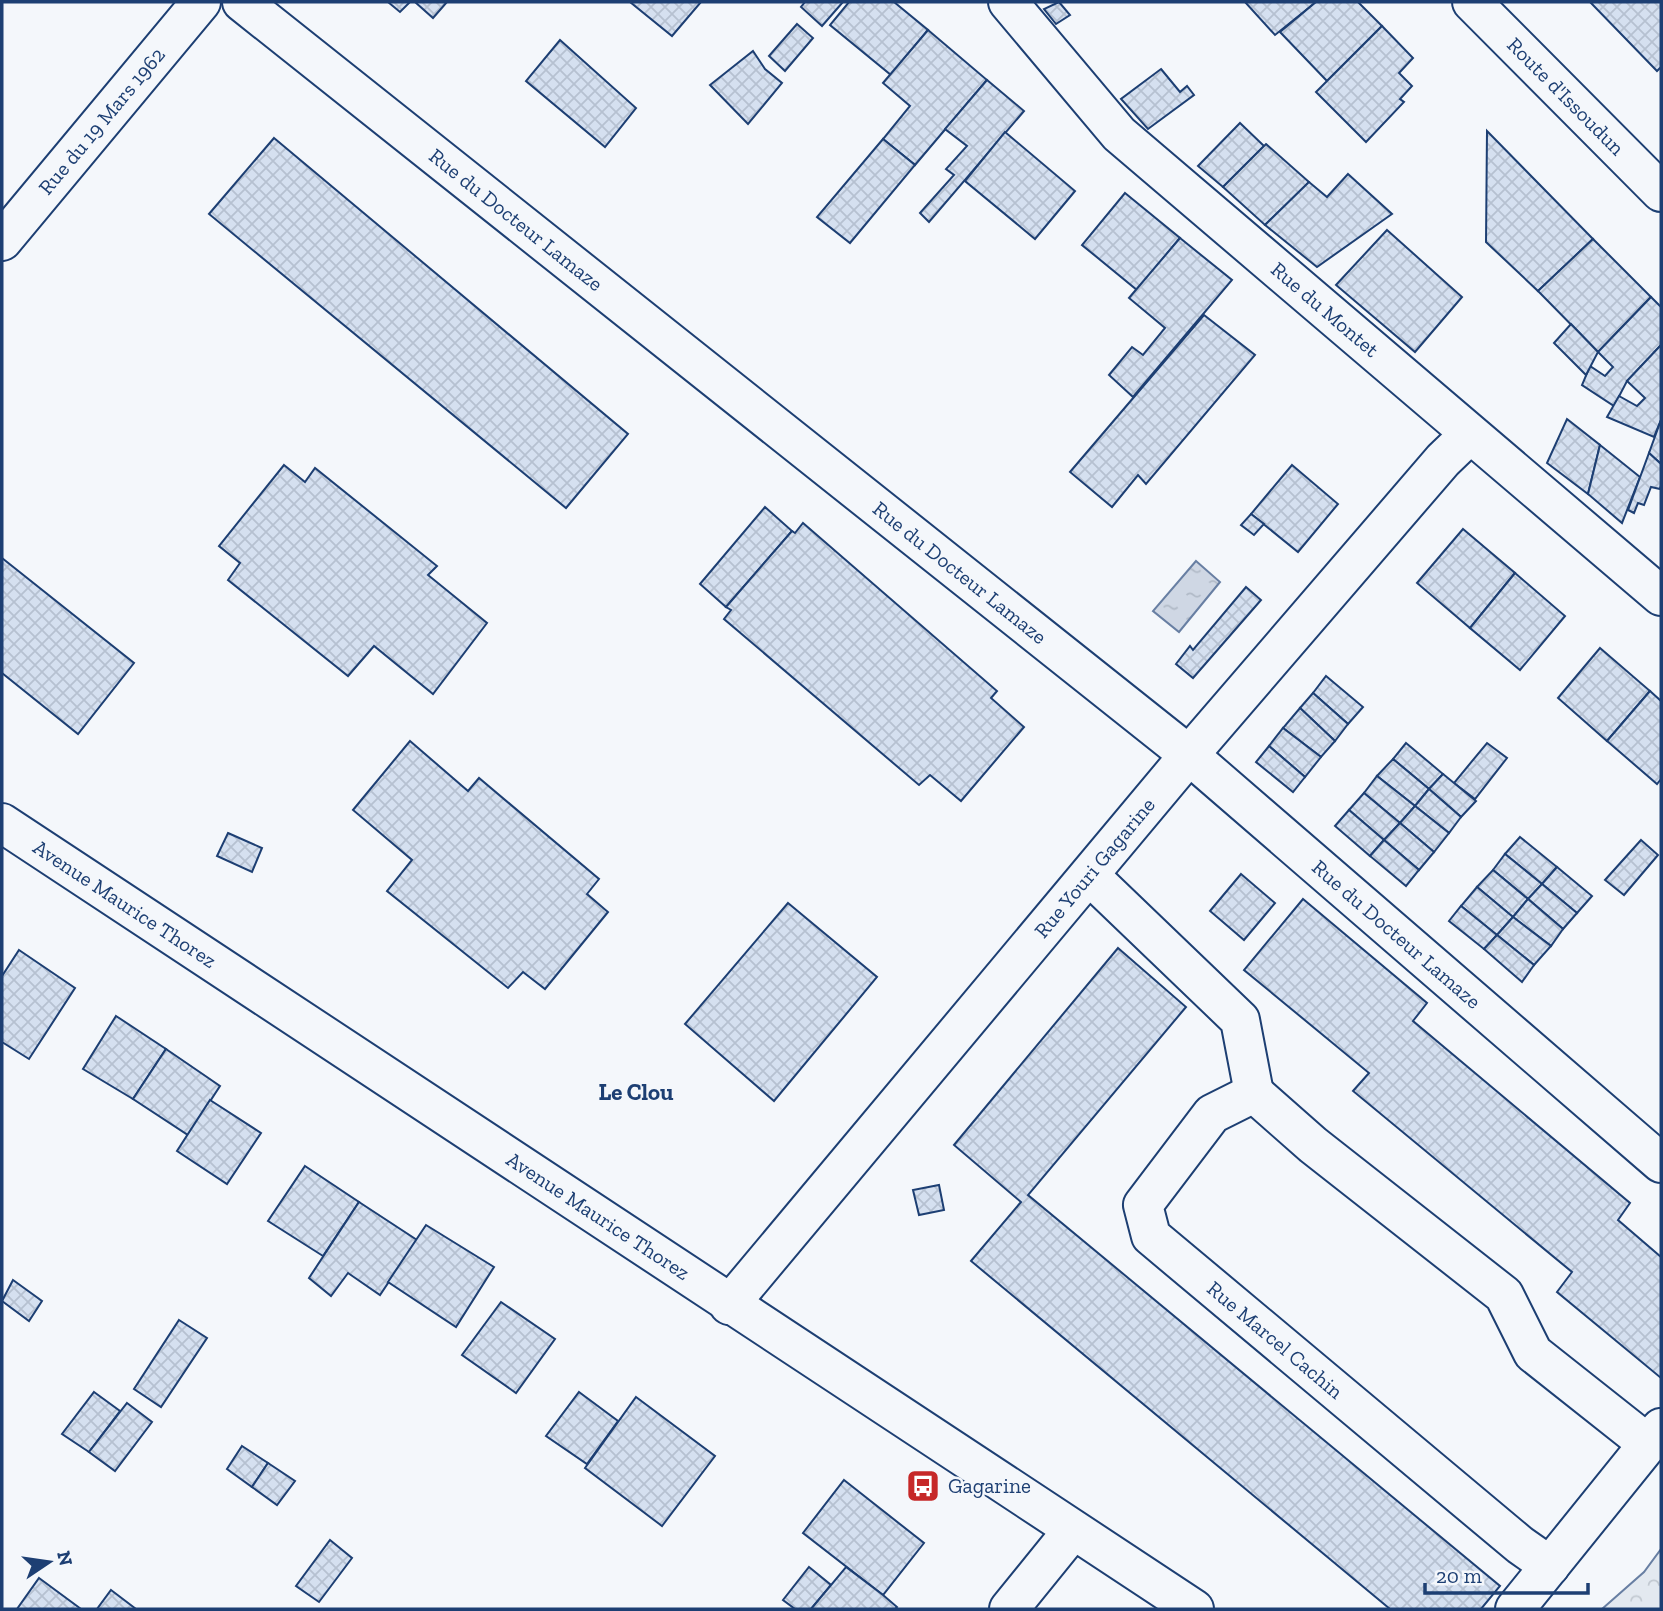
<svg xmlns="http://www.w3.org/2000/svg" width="1663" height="1611" font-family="'Zilla Slab',serif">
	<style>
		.park { fill: url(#park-crowns); stroke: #687fa3; stroke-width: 2 }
		.water { fill: url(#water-ripples); stroke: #687fa3; stroke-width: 2 }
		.building { fill: url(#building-cross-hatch); stroke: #1d3f73; stroke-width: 2 }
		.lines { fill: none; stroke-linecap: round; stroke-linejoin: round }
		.minor-casing { stroke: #1d3f73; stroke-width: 42 }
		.secondary-casing { stroke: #1d3f73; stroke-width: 42 }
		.minor { stroke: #f4f7fb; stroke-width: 38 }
		.secondary { stroke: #f4f7fb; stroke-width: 38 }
		.labels { text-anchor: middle; stroke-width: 5; stroke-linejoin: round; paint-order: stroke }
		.street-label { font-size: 21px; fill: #1d3f73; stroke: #f4f7fb }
		.poi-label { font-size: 21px; fill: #1d3f73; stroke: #f4f7fb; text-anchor: start }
		.neighbourhood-label { font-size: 23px; font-weight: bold; fill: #1d3f73; stroke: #f4f7fb }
	</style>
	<defs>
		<pattern id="park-crowns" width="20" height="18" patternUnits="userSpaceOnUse" patternTransform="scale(1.75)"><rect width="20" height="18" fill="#e3e9f0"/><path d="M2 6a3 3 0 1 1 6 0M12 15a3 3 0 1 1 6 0" fill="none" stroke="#c2c9d1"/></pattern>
		<pattern id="water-ripples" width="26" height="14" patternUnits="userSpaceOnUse" patternTransform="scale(1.75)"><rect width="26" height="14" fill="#cfd7e4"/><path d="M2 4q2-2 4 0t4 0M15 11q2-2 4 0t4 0" fill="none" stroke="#b1bac7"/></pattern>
		<pattern id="building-cross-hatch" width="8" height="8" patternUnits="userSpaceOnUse" patternTransform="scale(1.75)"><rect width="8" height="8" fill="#d5e0f0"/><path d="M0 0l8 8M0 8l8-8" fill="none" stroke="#b6c1d1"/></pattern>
	</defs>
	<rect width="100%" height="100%" fill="#f4f7fb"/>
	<path class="park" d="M1661,1549V1609H1602L1644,1572Z"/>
	<path class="water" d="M1196,561L1220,582L1179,632L1153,611Z"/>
	<g class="building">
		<path d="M388,2H410L400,12Z"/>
		<path d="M415,2H447L433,18Z"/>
		<path d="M630,2H701L672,36Z"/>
		<path d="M805,2H843L822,26L801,7Z"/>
		<path d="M849,2H894L928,30L891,75L830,25Z"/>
		<path d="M1059,2L1070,15L1056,24L1044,9Z"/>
		<path d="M1245,2H1316L1275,35Z"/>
		<path d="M1316,2H1358L1382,26L1327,81L1280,32Z"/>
		<path d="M1590,2H1661V67L1657,71Z"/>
		<path d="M797,24L813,38L785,71L769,56Z"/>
		<path d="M1382,26L1413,58L1399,73L1412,86L1400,99L1404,102L1366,142L1316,92Z"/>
		<path d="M928,30L987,80L915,165L883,139L910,106L883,83Z"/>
		<path d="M560,40L636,108L605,147L526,81Z"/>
		<path d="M753,51L765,69L782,83L748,124L710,85Z"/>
		<path d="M1161,69L1180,92L1187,86L1194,95L1148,129L1121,99Z"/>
		<path d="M987,80L1024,111L929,222L920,213L954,175L946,169L967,146L945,129Z"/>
		<path d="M1240,123L1264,146L1223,187L1198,166Z"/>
		<path d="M1487,131L1593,239L1538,291L1486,242Z"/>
		<path d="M1005,132L1075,191L1035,239L965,181Z"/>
		<path d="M274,138L628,434L566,508L209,214Z"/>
		<path d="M883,139L915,165L850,243L817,217Z"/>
		<path d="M1266,144L1309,182L1265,225L1223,187Z"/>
		<path d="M1348,174L1392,214L1317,267L1265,225L1309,182L1327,197Z"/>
		<path d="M1125,193L1180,238L1137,290L1082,245Z"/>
		<path d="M1387,230L1462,297L1415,352L1336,285Z"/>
		<path d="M1180,238L1232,280L1133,397L1109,375L1132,347L1143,355L1165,328L1129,298Z"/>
		<path d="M1593,239L1651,297L1598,352L1538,291Z"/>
		<path d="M1651,297L1661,307V345L1627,381L1614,406L1582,385L1590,366L1605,376L1613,367L1598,352Z"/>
		<path d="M1204,315L1255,355L1146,484L1138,475L1112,507L1070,472Z"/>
		<path d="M1571,324L1598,352L1586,375L1554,343Z"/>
		<path d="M1661,345V420L1654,437L1607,417L1619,396L1637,406L1645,398L1627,381Z"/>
		<path d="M1567,419L1600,445L1588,494L1547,463Z"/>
		<path d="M1661,420V464L1649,453Z"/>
		<path d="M1600,445L1640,477L1622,523L1588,494Z"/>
		<path d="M1649,453L1661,464V485L1660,489L1651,487L1644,505L1638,503L1634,513L1628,510Z"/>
		<path d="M284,465L305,482L315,468L437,566L428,575L487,623L433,694L374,646L348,676L228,580L240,563L219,546Z"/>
		<path d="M1292,465L1338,504L1298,552L1251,514Z"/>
		<path d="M765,507L792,531L726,607L700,584Z"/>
		<path d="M1251,514L1264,524L1254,535L1241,525Z"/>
		<path d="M803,523L997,691L991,698L1024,727L961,801L930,775L919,785L724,619L731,610L726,607L792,531L795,533Z"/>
		<path d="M1463,529L1515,573L1470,628L1417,583Z"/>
		<path d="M2,558L134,663L78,734L2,673Z"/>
		<path d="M1515,573L1565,616L1520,670L1470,628Z"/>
		<path d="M1246,587L1261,600L1193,678L1176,664L1190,646L1193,650Z"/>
		<path d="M1600,648L1650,691L1607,741L1558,698Z"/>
		<path d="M1326,676L1363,707L1348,724L1313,693Z"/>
		<path d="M1650,691L1661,701V779L1657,784L1607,741Z"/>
		<path d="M1313,693L1348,724L1335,741L1300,708Z"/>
		<path d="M1300,708L1335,741L1321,757L1283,728Z"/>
		<path d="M1283,728L1321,757L1305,777L1269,746Z"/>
		<path d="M410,741L468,791L479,778L599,879L587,894L608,912L545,989L523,972L508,988L387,891L412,860L353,810Z"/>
		<path d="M1406,743L1443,774L1429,789L1393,759Z"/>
		<path d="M1487,743L1507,758L1475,799L1454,783Z"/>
		<path d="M1269,746L1305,777L1293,792L1256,762Z"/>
		<path d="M1393,759L1429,789L1415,806L1377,776Z"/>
		<path d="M1443,774L1476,801L1461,817L1429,789Z"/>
		<path d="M1377,776L1415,806L1400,823L1364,793Z"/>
		<path d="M1429,789L1461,817L1449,833L1415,806Z"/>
		<path d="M1364,793L1400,823L1384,840L1349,810Z"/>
		<path d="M1415,806L1449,833L1434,852L1400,823Z"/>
		<path d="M1349,810L1384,840L1370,856L1335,826Z"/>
		<path d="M1400,823L1434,852L1419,870L1384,840Z"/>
		<path d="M228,833L262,848L252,872L217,856Z"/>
		<path d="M1520,837L1557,867L1542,884L1505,854Z"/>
		<path d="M1384,840L1419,870L1406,886L1370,856Z"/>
		<path d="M1641,840L1658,855L1624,895L1605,880Z"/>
		<path d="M1505,854L1542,884L1528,899L1493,870Z"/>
		<path d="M1557,867L1592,896L1577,913L1542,884Z"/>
		<path d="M1493,870L1528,899L1513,917L1477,887Z"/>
		<path d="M1241,874L1275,903L1244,940L1210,911Z"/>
		<path d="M1542,884L1577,913L1563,929L1528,899Z"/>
		<path d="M1477,887L1513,917L1497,935L1461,906Z"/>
		<path d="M1303,899L1427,1003L1413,1021L1630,1203L1618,1220L1661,1257V1378L1557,1292L1572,1272L1353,1091L1369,1073L1244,970Z"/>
		<path d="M1528,899L1563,929L1551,946L1513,917Z"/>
		<path d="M788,903L877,977L774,1101L685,1024Z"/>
		<path d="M1461,906L1497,935L1484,949L1449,921Z"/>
		<path d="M1513,917L1551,946L1534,965L1497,935Z"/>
		<path d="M1497,935L1534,965L1522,982L1484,949Z"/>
		<path d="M1118,948L1186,1007L1028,1195L1500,1586L1481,1609H1390L971,1261L1021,1202L954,1145Z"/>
		<path d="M19,950L75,988L29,1059L2,1042V976Z"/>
		<path d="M116,1016L166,1049L133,1099L83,1069Z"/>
		<path d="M166,1049L220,1086L188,1135L133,1099Z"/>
		<path d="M210,1100L261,1133L227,1184L177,1151Z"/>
		<path d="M305,1166L359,1202L323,1256L268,1221Z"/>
		<path d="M939,1185L944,1210L919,1215L913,1190Z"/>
		<path d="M359,1202L417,1240L380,1295L348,1273L331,1296L309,1278Z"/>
		<path d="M426,1225L494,1267L456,1327L388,1282Z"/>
		<path d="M13,1280L42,1301L29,1321L2,1301Z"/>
		<path d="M501,1302L555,1339L516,1393L462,1355Z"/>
		<path d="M179,1320L207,1338L161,1407L134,1389Z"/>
		<path d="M94,1392L120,1411L89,1452L62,1434Z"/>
		<path d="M579,1392L618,1421L587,1464L546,1436Z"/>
		<path d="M636,1397L715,1456L662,1526L585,1468Z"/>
		<path d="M127,1403L152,1422L115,1471L89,1452Z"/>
		<path d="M242,1446L268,1463L252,1487L227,1469Z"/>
		<path d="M268,1463L295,1481L277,1505L252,1487Z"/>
		<path d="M844,1480L924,1543L883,1595L803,1533Z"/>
		<path d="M330,1540L352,1558L319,1602L296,1586Z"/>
		<path d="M809,1567L831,1585L811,1609H795L783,1600Z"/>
		<path d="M846,1567L883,1595L897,1607L895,1609H811Z"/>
		<path d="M39,1578L81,1609H17Z"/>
		<path d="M111,1590L136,1609H97Z"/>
	</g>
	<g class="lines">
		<defs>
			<g id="minor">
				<path id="s1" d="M242,2L1189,755L1661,1163"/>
				<path id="s2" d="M1008,2L1119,134L1661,596"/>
				<path id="s3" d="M2,241L201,2"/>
				<path id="s4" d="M2,823L1194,1609"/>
				<path d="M1090,876L1240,1020L1254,1093"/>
				<path id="s5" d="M729,1305L1189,755L1443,460L1469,435"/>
				<path d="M1550,1566L1520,1545L1151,1236L1143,1205L1212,1114L1254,1093L1313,1145L1504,1295L1533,1353L1648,1444"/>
				<path d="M1009,1609L1073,1530"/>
				<path d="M1515,1609L1661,1428"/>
			</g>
			<g id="secondary">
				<path id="s6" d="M1472,2L1661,192"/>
			</g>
		</defs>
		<use href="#minor" class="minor-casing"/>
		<use href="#secondary" class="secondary-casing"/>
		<use href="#minor" class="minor"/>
		<use href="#secondary" class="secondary"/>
	</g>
	<defs>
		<symbol id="bus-square" viewBox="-11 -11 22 22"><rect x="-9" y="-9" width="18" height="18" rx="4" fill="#c62828" stroke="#f4f7fb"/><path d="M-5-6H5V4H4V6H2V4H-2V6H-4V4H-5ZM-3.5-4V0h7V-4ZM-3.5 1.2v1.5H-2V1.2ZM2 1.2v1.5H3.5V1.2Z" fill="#fff"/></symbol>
	</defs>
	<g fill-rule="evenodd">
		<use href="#bus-square" x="904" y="1467" width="38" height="38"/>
	</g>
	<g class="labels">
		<g class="street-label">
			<text dy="7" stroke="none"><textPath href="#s6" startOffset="133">Route d'Issoudun</textPath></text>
			<text dy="7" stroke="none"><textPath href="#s3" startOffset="156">Rue du 19 Mars 1962</textPath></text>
			<text dy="7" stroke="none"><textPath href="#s1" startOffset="350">Rue du Docteur Lamaze</textPath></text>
			<text dy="7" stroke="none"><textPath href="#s2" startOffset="443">Rue du Montet</textPath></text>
			<text dy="7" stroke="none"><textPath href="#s1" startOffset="917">Rue du Docteur Lamaze</textPath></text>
			<text dy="7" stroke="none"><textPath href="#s5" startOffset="570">Rue Youri Gagarine</textPath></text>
			<text dy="7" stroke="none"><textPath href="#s4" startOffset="147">Avenue Maurice Thorez</textPath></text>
			<text dy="7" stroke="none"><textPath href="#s1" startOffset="1484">Rue du Docteur Lamaze</textPath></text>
			<text dy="7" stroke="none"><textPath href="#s4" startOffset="714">Avenue Maurice Thorez</textPath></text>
			<text transform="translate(1275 1340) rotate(40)" y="7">Rue Marcel Cachin</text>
		</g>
		<g class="poi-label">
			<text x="948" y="1493">Gagarine</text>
		</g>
		<g class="neighbourhood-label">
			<text x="636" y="1100">Le Clou</text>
		</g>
	</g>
	<rect width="1663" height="1611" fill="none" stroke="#1d3f73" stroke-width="7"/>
	<g transform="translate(49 1562) rotate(77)" stroke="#f4f7fb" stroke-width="5" paint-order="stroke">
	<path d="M0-5L12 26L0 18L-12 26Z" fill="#1d3f73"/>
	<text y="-10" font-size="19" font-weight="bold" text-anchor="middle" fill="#1d3f73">N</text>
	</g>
	<path d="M1425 1583v10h163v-10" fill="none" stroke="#1d3f73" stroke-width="3.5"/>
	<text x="1436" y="1583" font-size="21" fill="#1d3f73" stroke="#f4f7fb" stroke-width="5" paint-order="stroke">20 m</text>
</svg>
